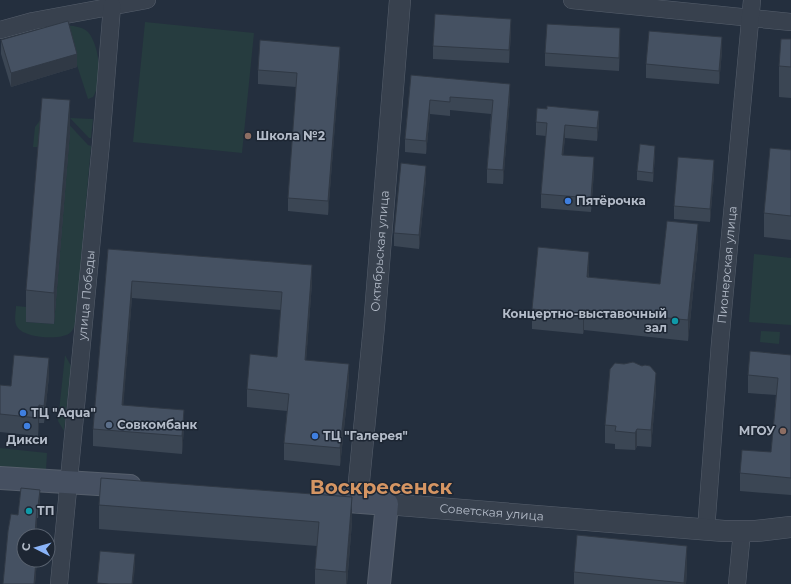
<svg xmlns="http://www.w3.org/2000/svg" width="791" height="584" font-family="Montserrat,sans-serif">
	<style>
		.green { fill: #263c3f }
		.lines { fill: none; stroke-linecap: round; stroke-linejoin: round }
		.minor-casing { stroke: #565f6c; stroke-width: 18 }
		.tertiary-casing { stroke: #565f6c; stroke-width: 22 }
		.secondary-casing { stroke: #565f6c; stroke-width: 24 }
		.minor { stroke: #38414e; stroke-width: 17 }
		.tertiary { stroke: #38414e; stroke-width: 21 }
		.secondary { stroke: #465061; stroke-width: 22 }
		.wall { fill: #3b4654 }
		.shaded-wall { fill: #303945 }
		.building { fill: #455162; stroke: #303945 }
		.education-dot { fill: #8d6e63; stroke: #1d2633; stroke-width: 1.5 }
		.shop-dot { fill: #3f7fe0; stroke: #1d2633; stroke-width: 1.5 }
		.culture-dot { fill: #0f9aa8; stroke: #1d2633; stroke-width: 1.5 }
		.service-dot { fill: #5c6f8a; stroke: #1d2633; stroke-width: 1.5 }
		.labels { text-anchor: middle; stroke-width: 3; stroke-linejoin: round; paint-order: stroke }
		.poi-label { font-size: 12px; font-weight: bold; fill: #b4bcc9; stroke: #1d2633; text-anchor: start }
		.street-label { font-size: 12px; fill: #b4bcc9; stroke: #1d2633 }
		.town-label { font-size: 20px; font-weight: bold; fill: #d59563; stroke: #1d2633 }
	</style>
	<rect width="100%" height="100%" fill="#242f3e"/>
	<g class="green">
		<path d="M145,22L254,33L242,153L133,142Z"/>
		<path d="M64,25C72,26 82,26 88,32C100,46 103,82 93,97L88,99Z"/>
		<path d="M42,118H63L88,145L91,146L76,317C75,323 75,328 71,332C63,341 25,338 18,328C13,322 16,313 16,306L27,307L26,322L54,324L70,132L41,147H33L35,127Z"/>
		<path d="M70,118L93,119L91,138H89Z"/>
		<path d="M754,254L791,258V325L749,322Z"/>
		<path d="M761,331L780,332L779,344L760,342Z"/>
		<path d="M65,355L71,366L64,431L58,421Z"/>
		<path d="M0,448L47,453L46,470L0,466Z"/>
	</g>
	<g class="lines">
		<defs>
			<g id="minor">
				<path d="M572,0L791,22"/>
				<path d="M0,30L33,21L147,0"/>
				<path id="s1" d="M706,530L720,343L752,0"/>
				<path id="s2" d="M59,584L101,143L112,6"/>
				<path d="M737,584L742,531"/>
			</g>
			<g id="tertiary">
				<path id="s3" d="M357,502L374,326L400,0"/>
				<path id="s4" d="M387,504L724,531H756L791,527"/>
			</g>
			<g id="secondary">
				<path d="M0,478L130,486"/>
				<path d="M322,499L387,504L379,584"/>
			</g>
		</defs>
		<use href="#minor" class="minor-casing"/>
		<use href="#tertiary" class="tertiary-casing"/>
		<use href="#secondary" class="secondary-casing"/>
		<use href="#minor" class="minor"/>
		<use href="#tertiary" class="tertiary"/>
		<use href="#secondary" class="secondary"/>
	</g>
	<g class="wall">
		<path d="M511,32L509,63L433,59V46Z"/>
		<path d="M791,39V98L779,97V66Z"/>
		<path d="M1,40L77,67L11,87L1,54Z"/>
		<path d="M620,42L619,71L545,66V53Z"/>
		<path d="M722,51L719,84L646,78V64Z"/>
		<path d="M340,60L328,215L288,211V198L296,87L258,84V70Z"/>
		<path d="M411,75L510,97L503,184L487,183V169L491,114L450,110V116L430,114L426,154L405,152V139Z"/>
		<path d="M536,122L599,124L597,141L565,138L563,155L594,171L591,212L541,208V194L546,136L536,135Z"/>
		<path d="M70,132L54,324L26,322V290Z"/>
		<path d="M791,150V240L764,237V213Z"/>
		<path d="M655,155L653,182L637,180V171Z"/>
		<path d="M714,174L710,222L674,219V206Z"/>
		<path d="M426,179L419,249L394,246V233Z"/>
		<path d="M698,245L688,341L584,330L583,334L532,329V309L589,272V277L660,284Z"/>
		<path d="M108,249L312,283L306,360L349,382L340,466L284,460V443L287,411L247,407V389L277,357L281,310L132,298L123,405L184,427L182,454L93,446V429Z"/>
		<path d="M791,355V495L740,491V473L771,452L776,395L748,393V375Z"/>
		<path d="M49,376L44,423H39L38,436L0,432V385L11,386Z"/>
		<path d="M656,391L651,447L637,446L635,450L615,449V444L605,443V425Z"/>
		<path d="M21,488L40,490V502L38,518H37L36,534H38V536H24V560H37L35,584H3L8,531L11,514L18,515Z"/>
		<path d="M99,505L352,522L347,584H315V569L317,546L99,529Z"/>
		<path d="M687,570L686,584H574V572Z"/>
	</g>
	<g class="shaded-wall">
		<path d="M511,19V32L509,63V50Z"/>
		<path d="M620,28V42L619,71V58Z"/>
		<path d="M722,37V51L719,84V71Z"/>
		<path d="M340,47V60L328,215V201Z"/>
		<path d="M77,54V67L11,87V73Z"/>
		<path d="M510,84V97L503,184V170Z"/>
		<path d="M70,100V132L54,324V293Z"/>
		<path d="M430,100V114L426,154V141Z"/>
		<path d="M599,111V124L597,141V128Z"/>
		<path d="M565,125V138L562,168V155Z"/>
		<path d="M655,146V155L653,182V173Z"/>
		<path d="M594,157V171L591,212V198Z"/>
		<path d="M714,160V174L710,222V209Z"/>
		<path d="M426,166V179L419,249V235Z"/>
		<path d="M698,224V245L688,341V320Z"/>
		<path d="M589,252V272L587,297V277Z"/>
		<path d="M312,265V283L305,377V360Z"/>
		<path d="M132,281V298L122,423V405Z"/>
		<path d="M584,310V330L583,334V314Z"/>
		<path d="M49,358V376L44,423V406Z"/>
		<path d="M349,364V382L340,466V448Z"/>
		<path d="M656,373V391L651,447V430Z"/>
		<path d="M39,405V423L38,436V418Z"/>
		<path d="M184,410V427L182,454V436Z"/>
		<path d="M637,429V446L635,450V433Z"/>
		<path d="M40,490V502L38,518V506Z"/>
		<path d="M352,497V522L347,584H346V572Z"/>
		<path d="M37,506V518L36,536H35Z"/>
		<path d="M687,546V570L686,584H684Z"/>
		<path d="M135,554V568L133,584H132Z"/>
		<path d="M36,560H37L35,584H34Z"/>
	</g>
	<g class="building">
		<path d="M435,14L511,19L509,50L433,46Z"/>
		<path d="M68,21L77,54L11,73L1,40Z"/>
		<path d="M547,24L620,28L619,58L545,53Z"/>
		<path d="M649,31L722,37L719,71L646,64Z"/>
		<path d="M781,39H791V67L779,66Z"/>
		<path d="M260,40L340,47L328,201L288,198L297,73L258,70Z"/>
		<path d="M411,75L510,84L503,170L487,169L493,100L450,97V102L430,100L426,141L405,139Z"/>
		<path d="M42,98L70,100L54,293L26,290Z"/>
		<path d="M547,106L599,111L597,128L565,125L562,155L594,157L591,198L541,194L547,123L536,122L537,108L547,109Z"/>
		<path d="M640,144L655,146L653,173L637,171Z"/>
		<path d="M770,148L791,150V216L764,213Z"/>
		<path d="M678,157L714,160L710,209L674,206Z"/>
		<path d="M401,163L426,166L419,235L394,233Z"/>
		<path d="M667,221L698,224L688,320L584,310L583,314L532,309L538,247L589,252L587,277L660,284Z"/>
		<path d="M108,249L312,265L305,360L349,364L340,448L284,443L289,394L247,389L250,354L277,357L282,292L132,281L122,405L184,410L182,436L93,429Z"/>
		<path d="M750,351L791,355V478L740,473L742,450L771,452L778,378L748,375Z"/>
		<path d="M14,355L49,358L44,406L39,405L38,418L0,414V385L11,386Z"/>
		<path d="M633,362L642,366L645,365L650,366L656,373L651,430L637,429L635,433L615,431L616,426L605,425L610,369L615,363L624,364Z"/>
		<path d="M101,478L352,497L346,572L315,569L319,522L99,505Z"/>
		<path d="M21,488L40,490L38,506H37L35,534H38V536H24V560H36L34,584H3L8,531L11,514L18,515Z"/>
		<path d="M577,535L687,546L684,583L574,572Z"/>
		<path d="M100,551L135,554L132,584H109L97,583Z"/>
	</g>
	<g class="education-dot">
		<circle cx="248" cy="136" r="4"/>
		<circle cx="783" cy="431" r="4"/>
	</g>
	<g class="shop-dot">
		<circle cx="568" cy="201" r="4"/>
		<circle cx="23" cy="413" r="4"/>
		<circle cx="27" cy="426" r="4"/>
		<circle cx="315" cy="436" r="4"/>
	</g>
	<g class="culture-dot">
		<circle cx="675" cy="321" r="4"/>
		<circle cx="29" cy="511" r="4"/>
	</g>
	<circle class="service-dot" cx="109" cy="425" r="4"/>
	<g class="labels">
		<g class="poi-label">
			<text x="256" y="140">Школа №2</text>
			<text x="576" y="205">Пятёрочка</text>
			<text x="667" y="318" text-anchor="end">Концертно-выставочный<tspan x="667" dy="14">зал</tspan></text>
			<text x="31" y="417">ТЦ "Aqua"</text>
			<text x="117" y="429">Совкомбанк</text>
			<text x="775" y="435" text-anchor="end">МГОУ</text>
			<text x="323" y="440">ТЦ "Галерея"</text>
			<text x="27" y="444" text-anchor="middle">Дикси</text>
			<text x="37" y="515">ТП</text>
		</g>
		<g class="street-label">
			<text dy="4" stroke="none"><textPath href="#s3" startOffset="252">Октябрьская улица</textPath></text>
			<text dy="4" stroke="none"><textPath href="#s1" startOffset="266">Пионерская улица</textPath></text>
			<text dy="4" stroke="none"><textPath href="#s2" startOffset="290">улица Победы</textPath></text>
			<text dy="4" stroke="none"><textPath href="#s4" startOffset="105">Советская улица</textPath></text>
		</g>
		<g class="town-label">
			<text x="381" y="494">Воскресенск</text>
		</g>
	</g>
	<g transform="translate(36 548) rotate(276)"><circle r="19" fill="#1d2633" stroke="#59626f"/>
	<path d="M0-3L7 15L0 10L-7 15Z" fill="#8ab4f8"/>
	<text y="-6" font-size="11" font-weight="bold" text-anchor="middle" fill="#b4bcc9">С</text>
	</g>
</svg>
